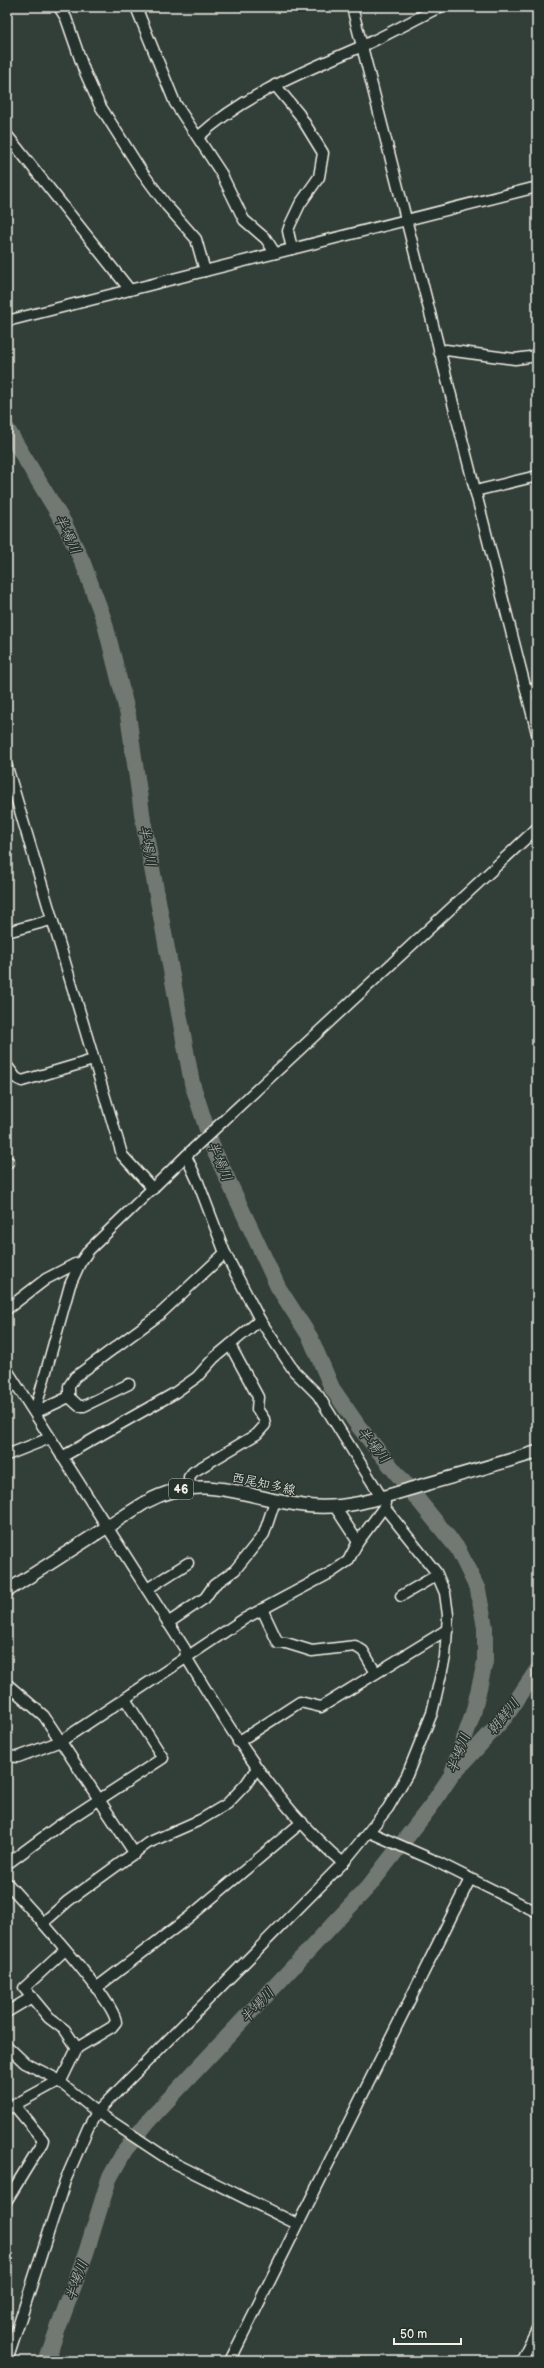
<svg xmlns="http://www.w3.org/2000/svg" width="544" height="2368" font-family="'Balsamiq Sans','Klee One',sans-serif">
	<style>
		.lines { fill: none; stroke-linecap: round; stroke-linejoin: round }
		.river { stroke: #727972; stroke-width: 16 }
		.minor-casing { stroke: #f4f1e8; stroke-width: 13 }
		.major-casing { stroke: #f4f1e8; stroke-width: 15 }
		.minor { stroke: #26332d; stroke-width: 10 }
		.major { stroke: #26332d; stroke-width: 12 }
		.labels { text-anchor: middle; stroke-width: 3; stroke-linejoin: round; paint-order: stroke }
		.shield { fill: #26332d; stroke: #b6b8b0; stroke-width: 1 }
		.shield-label { font-size: 12px; font-weight: bold; fill: #f4f1e8 }
		.street-label { font-size: 13px; fill: #f4f1e8; stroke: #26332d }
		.water-label { font-size: 14px; font-style: italic; fill: #babbb3; stroke: #26332d }
	</style>
	<rect width="100%" height="100%" fill="#323e38"/>
	<filter id="ink" filterUnits="userSpaceOnUse"><feTurbulence type="fractalNoise" baseFrequency=".025" numOctaves="2"/><feDisplacementMap in="SourceGraphic" scale="8" xChannelSelector="R" yChannelSelector="G"/><feConvolveMatrix kernelMatrix="1 2 1 2 8 2 1 2 1" color-interpolation-filters="sRGB"/></filter>
	<g filter="url(#ink)">
		<g class="lines">
			<g class="river">
				<path d="M7,429L64,523L83,563L104,620L128,715L143,820L192,1083L213,1148L278,1287L310,1337L332,1388L359,1427L458,1549L478,1590L485,1627V1662L473,1714L451,1776L431,1806L369,1886L151,2118L125,2150L109,2179L86,2253L46,2361"/>
				<path d="M456,1771L506,1716L537,1670"/>
			</g>
			<defs>
				<g id="minor">
					<path d="M59,7L66,18L84,70L99,104L142,172L167,206L196,239L205,271"/>
					<path d="M136,7L175,103L221,173L244,220L266,239L275,253"/>
					<path d="M352,7L537,733"/>
					<path d="M275,85L299,114L323,153L319,177L300,204L290,225L288,231L292,249"/>
					<path d="M7,135L130,290"/>
					<path d="M198,137C244,95 303,72 360,47C387,35 413,20 440,7"/>
					<path d="M7,321L537,187"/>
					<path d="M439,352L446,350L515,359L537,356"/>
					<path d="M475,491L537,476"/>
					<path d="M527,694L537,687"/>
					<path d="M7,767L121,1151L122,1155L153,1189"/>
					<path d="M7,932L51,920"/>
					<path d="M7,1066L16,1078L22,1081L93,1060"/>
					<path d="M7,1163L9,1162"/>
					<path d="M7,1309L46,1279L75,1264L80,1263"/>
					<path d="M7,1370L185,1649L186,1657C230,1730 277,1807 343,1863"/>
					<path d="M69,1397L79,1406H84L129,1384"/>
					<path d="M35,1411L70,1285L80,1263L89,1250L191,1151L537,828"/>
					<path d="M35,1411H39L69,1397V1386L75,1377L159,1315L225,1253"/>
					<path d="M7,1455L50,1438"/>
					<path d="M62,1457L173,1394L197,1377L214,1358L260,1320"/>
					<path d="M190,1487L189,1477L193,1472L257,1434L265,1425L264,1419L257,1409L258,1397L230,1345"/>
					<path d="M335,1507L358,1542"/>
					<path d="M147,1589L188,1563"/>
					<path d="M401,1596L437,1575"/>
					<path d="M262,1609L278,1643H286L312,1651L355,1646L363,1651L376,1673"/>
					<path d="M168,1623L205,1598L214,1585L235,1570L264,1534L275,1501"/>
					<path d="M7,1684L44,1716L135,1854"/>
					<path d="M238,1742L300,1702L321,1707L448,1629"/>
					<path d="M7,1756L18,1757L61,1741L244,1619L332,1572L348,1561L358,1542L384,1507"/>
					<path d="M369,1832L431,1859L537,1912"/>
					<path d="M7,1864L57,1827L163,1758L125,1699"/>
					<path d="M7,1883L43,1923"/>
					<path d="M65,1950L24,1988L49,2018L65,2030L77,2048"/>
					<path d="M96,1988L188,1918L302,1822"/>
					<path d="M7,2012L32,1997"/>
					<path d="M7,2046L25,2063L55,2078L97,2112L174,2163L297,2224"/>
					<path d="M7,2109L62,2079L77,2048L112,2027L116,2022C115,2004 57,1940 43,1923L68,1901L148,1843L200,1820L227,1804L246,1784L257,1768"/>
					<path d="M7,2200L42,2143L43,2140L14,2105"/>
					<path d="M7,2361L65,2181L88,2128L97,2112L343,1863L388,1808L407,1775L432,1713L445,1657L448,1615L445,1593L436,1572L384,1507L385,1503L318,1395L294,1371L260,1320L225,1253L198,1182L186,1156"/>
					<path d="M230,2361L470,1879"/>
					<path d="M521,2361L537,2329"/>
				</g>
				<path id="major" d="M7,1591L146,1502C204,1470 249,1500 308,1506C348,1510 383,1497 420,1486C459,1475 498,1464 537,1452"/>
			</defs>
			<use href="#minor" class="minor-casing"/>
			<use href="#major" class="major-casing"/>
			<use href="#minor" class="minor"/>
			<use href="#major" class="major"/>
		</g>
	</g>
	<g class="labels">
		<rect class="shield" x="169" y="1479" width="24" height="20" rx="3"/>
		<g class="shield-label">
			<text x="181" y="1493">46</text>
		</g>
		<g class="street-label">
			<text transform="translate(264 1483) rotate(12)" y="5">西尾知多線</text>
		</g>
		<g class="water-label">
			<text transform="translate(68 534) rotate(65)" y="5">半場川</text>
			<text transform="translate(148 846) rotate(79)" y="5">半場川</text>
			<text transform="translate(220 1161) rotate(67)" y="5">半場川</text>
			<text transform="translate(374 1445) rotate(51)" y="5">半場川</text>
			<text transform="translate(503 1716) rotate(-51)" y="5">朝鮮川</text>
			<text transform="translate(458 1753) rotate(-69)" y="5">半場川</text>
			<text transform="translate(257 2005) rotate(-47)" y="5">半場川</text>
			<text transform="translate(76 2280) rotate(-70)" y="5">半場川</text>
		</g>
	</g>
	<rect width="544" height="2368" fill="none" stroke="#26332d" stroke-width="24"/>
	<rect x="12" y="12" width="520" height="2344" fill="none" stroke="#f4f1e8" stroke-width="1.5" filter="url(#ink)"/>
	<path d="M394 2338v6h67v-6" fill="none" stroke="#f4f1e8" stroke-width="2"/>
	<text x="400" y="2338" font-size="12" fill="#f4f1e8" stroke="#26332d" stroke-width="3" paint-order="stroke">50 m</text>
</svg>
